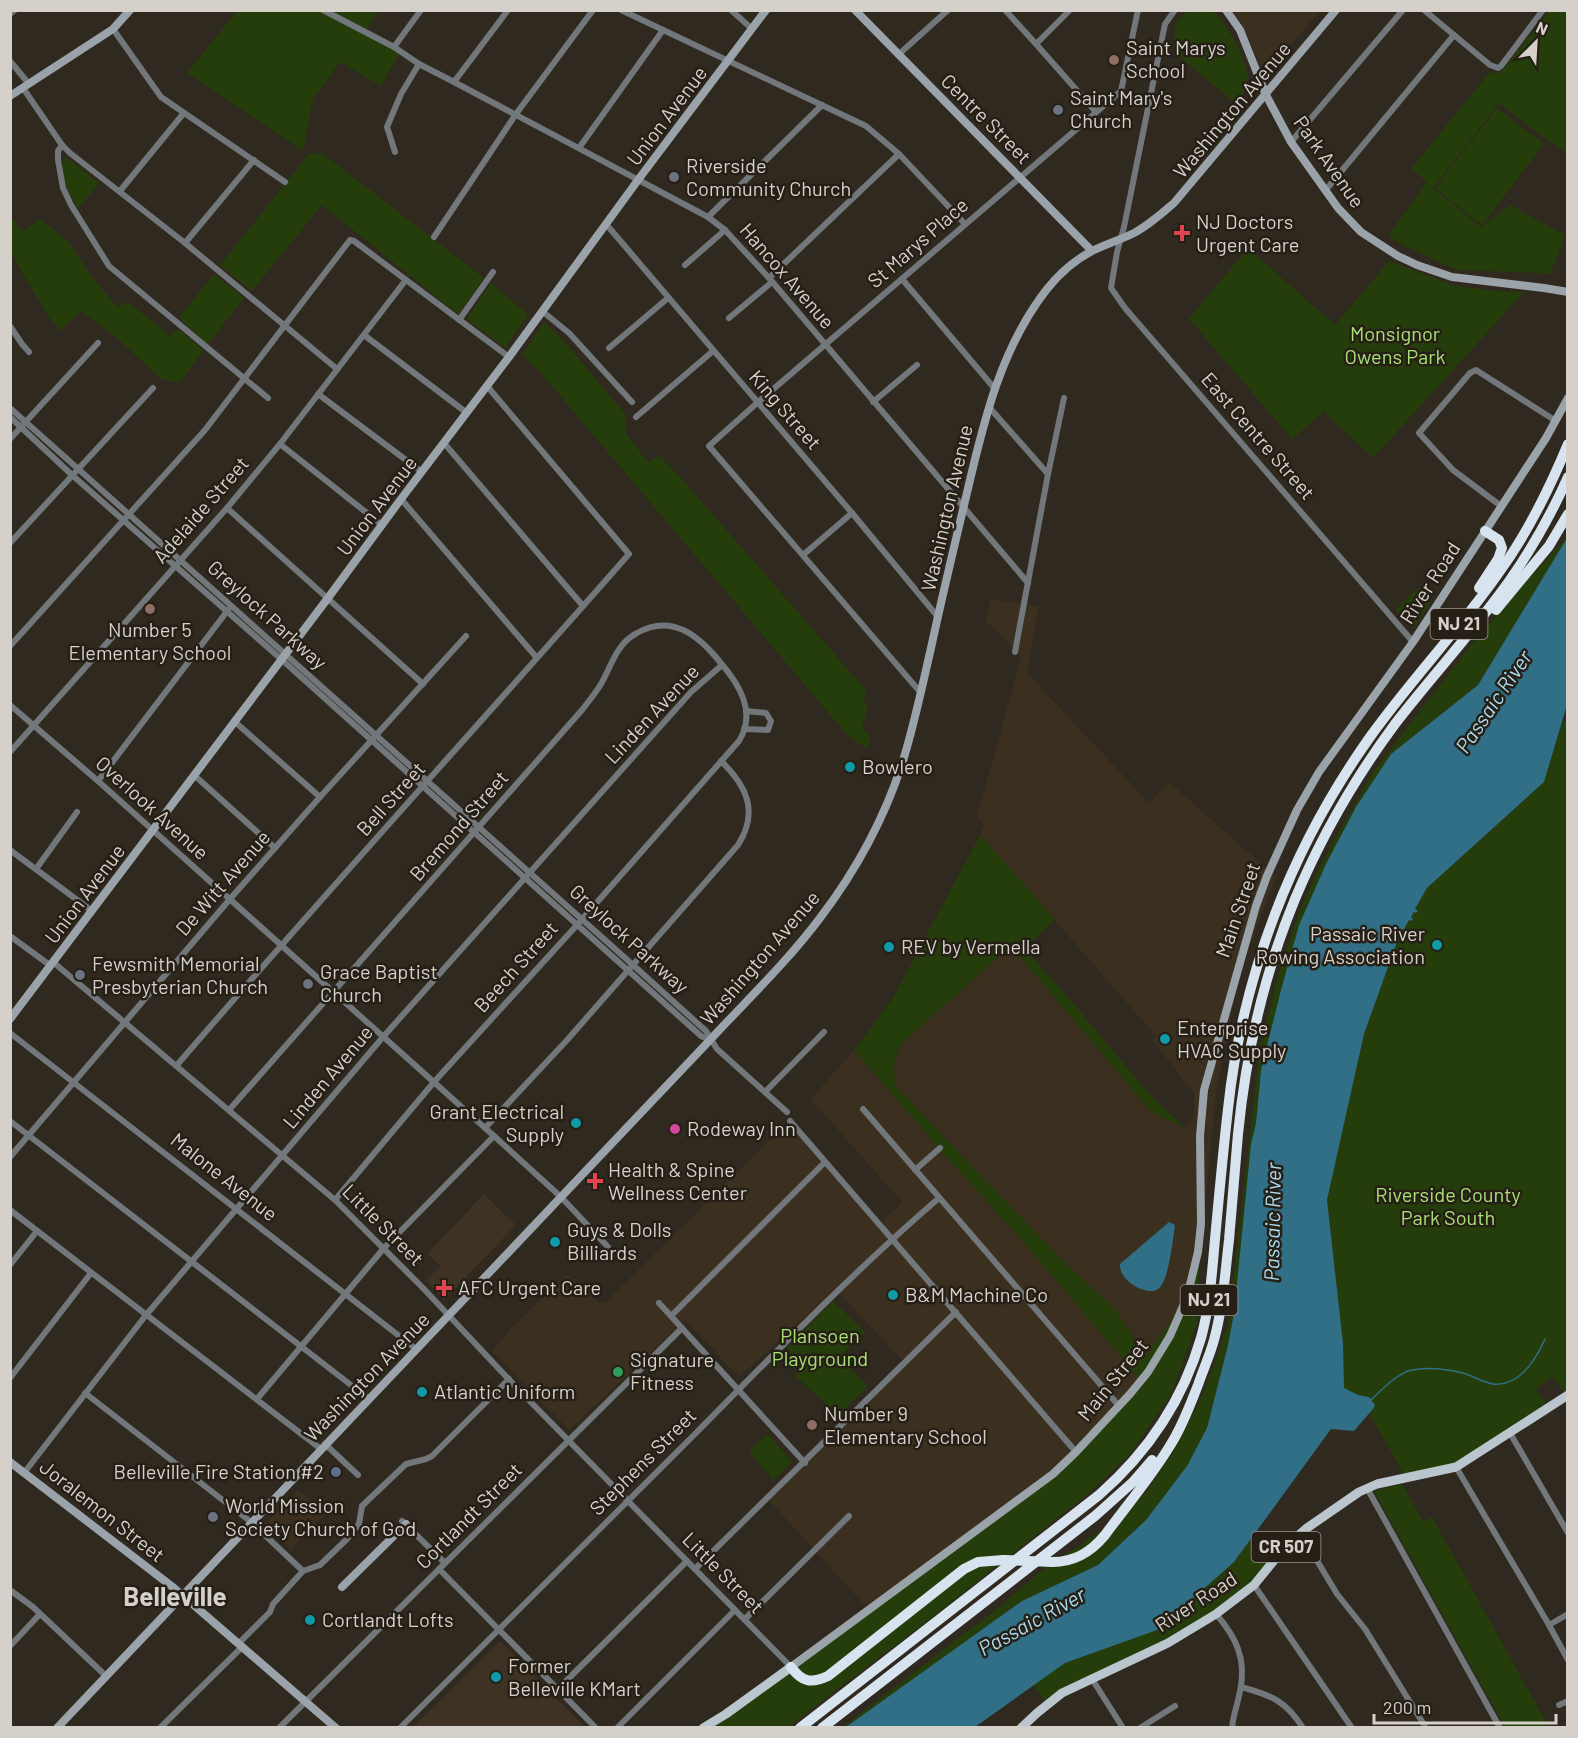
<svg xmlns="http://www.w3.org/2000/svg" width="1578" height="1738" font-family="Barlow,sans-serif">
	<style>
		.commercial { fill: #3e3224 }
		.industrial { fill: #3b3020 }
		.green { fill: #253d0a }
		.water { fill: #306f86 }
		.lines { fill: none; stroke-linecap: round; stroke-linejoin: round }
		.stream { stroke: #306f86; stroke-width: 1.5 }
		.street { stroke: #72777b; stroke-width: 6 }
		.secondary { stroke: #9ba3aa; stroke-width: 8 }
		.primary { stroke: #bac5cd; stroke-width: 9 }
		.highway { stroke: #d7e3ee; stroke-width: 10 }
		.highway-bridge { stroke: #d7e3ee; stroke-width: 10 }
		.education-dot { fill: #8d6e63; stroke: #261f16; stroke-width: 2 }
		.worship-dot { fill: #6b7280; stroke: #261f16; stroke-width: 2 }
		.health-dot { fill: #e0444e; stroke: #261f16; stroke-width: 2 }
		.culture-dot { fill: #0f9aa8; stroke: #261f16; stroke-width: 2 }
		.hotel-dot { fill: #d1479c; stroke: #261f16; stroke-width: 2 }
		.leisure-dot { fill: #2e9e5b; stroke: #261f16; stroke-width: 2 }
		.service-dot { fill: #5c6f8a; stroke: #261f16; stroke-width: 2 }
		.labels { text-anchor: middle; stroke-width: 5; stroke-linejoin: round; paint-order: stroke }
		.shield { fill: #261f16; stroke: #a09c94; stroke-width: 1.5 }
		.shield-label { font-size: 18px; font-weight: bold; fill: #d5d1ca }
		.poi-label { font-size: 20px; fill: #d5d1ca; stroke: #261f16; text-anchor: start }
		.street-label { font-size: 20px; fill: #d5d1ca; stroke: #261f16 }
		.park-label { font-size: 20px; fill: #a7e175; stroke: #261f16 }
		.water-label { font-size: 21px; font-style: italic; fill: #a8dbf0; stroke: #261f16 }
		.district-label { font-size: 26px; font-weight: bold; fill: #d5d1ca; stroke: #261f16 }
	</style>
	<rect width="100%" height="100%" fill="#30291f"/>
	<g class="commercial">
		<path d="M484,1194L516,1225L444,1300L426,1280L441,1266L427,1254Z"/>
		<path d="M500,1641L585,1727H413Z"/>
	</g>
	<g class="industrial">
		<path d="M1232,11H1320L1265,75L1240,21Z"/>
		<path d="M991,599L1039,606L1027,673L1149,803L1169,782L1276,877L1247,953L1234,999L1216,1093L1199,1267L1197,1266L1178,1312L1146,1357L1117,1311L1065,1263L897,1088L893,1075L895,1057L903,1042L1011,946L1152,1113L1184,1127L1193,1118L1195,1094L1152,1040L1156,1036L980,835L984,825L976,816L993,761L1021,656L985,620Z"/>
		<path d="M854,1050L943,1153L1019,1237L1143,1382L1053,1478L870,1611L768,1499L905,1363L835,1289L739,1377L685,1320L569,1430L492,1351L510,1329L567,1274L599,1303L606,1302L790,1120L880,1223L902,1202L811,1099Z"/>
		<path d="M298,1490L325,1514L291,1549L264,1525Z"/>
	</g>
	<g class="green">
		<path d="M237,11H379L365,32L400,52L381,86L340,62L313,99L303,151L187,73Z"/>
		<path d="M1187,11H1213C1226,22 1254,70 1247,87C1244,93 1239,98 1235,103L1174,52L1175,24Z"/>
		<path d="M1549,11H1567V153L1548,141L1499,103L1433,188L1481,227L1510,205L1565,235L1550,275L1542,273L1457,270L1400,244L1388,236L1427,182L1411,169L1490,72L1498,74L1505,67Z"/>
		<path d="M1497,108L1544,144L1482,225L1435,188Z"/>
		<path d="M322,153L484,278L458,314L322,205L252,291L220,265L309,154Z"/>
		<path d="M67,158L99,183L78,209C70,195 59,177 63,160Z"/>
		<path d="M10,216L23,231L40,219L68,241L92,277L117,307L128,302L170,336L178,329L203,350L180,383L161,379L116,337L81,311L60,331L48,316L11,253Z"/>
		<path d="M1248,248L1335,325L1389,261L1452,285L1493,291L1524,292L1373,458L1324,412L1292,439L1189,319Z"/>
		<path d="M214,274L244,298L208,344L179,318Z"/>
		<path d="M491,283L528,314L505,348L467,319Z"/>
		<path d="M544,322L561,338L626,415V434L648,462L660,456L681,478L866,690L864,703L868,705L862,727L871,737L866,748L849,737L539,371L522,355Z"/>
		<path d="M1567,532V538L1478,685L1391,754L1356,807L1326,864L1299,925L1281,990L1261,1070L1256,1123L1251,1144L1234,1313L1228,1345L1207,1428L1187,1466L1146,1520L1098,1565L1022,1601L846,1727L841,1728L998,1608L1040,1572L1106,1527L1146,1493L1174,1451L1203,1394L1228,1325L1260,1046L1278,976L1298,916L1319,868L1373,772L1472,644L1519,589L1564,540Z"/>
		<path d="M1418,588L1431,602L1415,626L1412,628L1395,610Z"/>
		<path d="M1563,720L1568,722L1567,1395L1565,1397L1564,1392L1552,1376L1536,1389L1549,1407L1456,1467L1411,1477L1403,1473L1370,1415L1375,1405L1369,1397L1358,1395L1344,1389L1343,1343L1327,1200L1364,1034L1397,942L1427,888L1544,782Z"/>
		<path d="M980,835L1055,919L1025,949L1074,1004L1149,1094L1184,1127L1152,1113L1011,946L903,1042C892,1057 892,1070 897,1088L1065,1263L1117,1311L1145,1357L1178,1312L1197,1266L1199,1267L1197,1323L1171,1395L1129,1455L1088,1494L935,1615L788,1727L706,1728L1053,1478L1143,1383L1019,1237L943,1153L854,1050L893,998Z"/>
		<path d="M833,1301L865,1332L843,1353L844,1361L868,1387L838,1414L795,1376L805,1366L787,1348Z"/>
		<path d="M768,1434L792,1462L773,1480L749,1451Z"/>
		<path d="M1402,1484L1423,1521L1432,1517L1549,1727H1505L1374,1491Z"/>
		<path d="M1249,1540L1274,1561L1262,1575L1216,1614L1047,1704L1033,1685L1065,1663L1105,1649L1234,1562Z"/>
	</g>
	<g class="water">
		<path d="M1567,538V705L1544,782L1427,888L1415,909L1418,911L1416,913L1414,912L1411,917L1413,919L1411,921L1409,920L1397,942L1364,1034L1327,1200L1343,1343L1344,1388L1358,1395L1369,1397L1375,1405L1373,1409L1354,1431L1331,1429L1234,1562L1157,1630L1065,1663L975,1727H846L1022,1601L1098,1565L1146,1520L1187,1466L1207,1428L1228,1345L1234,1313L1251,1144L1256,1123L1261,1070L1281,990L1299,925L1326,864L1356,807L1391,754L1478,685Z"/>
		<path d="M1169,1222L1175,1225C1173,1238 1169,1282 1158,1289C1147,1297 1118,1280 1120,1264Z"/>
	</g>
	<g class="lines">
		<path class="stream" d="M1371,1400C1381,1390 1399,1372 1412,1370C1427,1367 1447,1369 1463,1373C1473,1376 1482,1382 1493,1384C1519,1387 1536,1359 1545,1339"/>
		<g class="street">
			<path d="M323,10L394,47L419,64L454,82L708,217L725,230L769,278L1028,583"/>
			<path d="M621,10L866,126L899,154L965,224"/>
			<path d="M731,10L752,29"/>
			<path d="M1005,10L1036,44L1096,112"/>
			<path d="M1175,10L1165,24L1124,227L1117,252L1111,288L1125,308L1413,642"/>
			<path d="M1424,10L1490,65L1498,68L1501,66L1543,10"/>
			<path d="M10,14L15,10"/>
			<path d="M113,29L161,97L285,182"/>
			<path d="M1036,44L1070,10"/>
			<path d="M394,47L421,10"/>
			<path d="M898,55L948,10"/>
			<path d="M10,61L29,84"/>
			<path d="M454,82L508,10"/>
			<path d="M23,88L62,145L70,153L185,243L337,369"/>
			<path d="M1291,142L1403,10"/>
			<path d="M62,145L58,151V160L63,188L71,205L109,266L268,398"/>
			<path d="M579,148L663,30"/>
			<path d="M395,152L387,127L401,94L419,64"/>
			<path d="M120,191L183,114"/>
			<path d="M1325,191L1454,35"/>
			<path d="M708,217L822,105"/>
			<path d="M606,224L852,513L938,617"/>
			<path d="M434,237L516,114L593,10"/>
			<path d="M185,243L254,160"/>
			<path d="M685,265L725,230"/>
			<path d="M769,278L899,154"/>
			<path d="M902,279L995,389"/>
			<path d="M542,311L569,333L632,402"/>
			<path d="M729,318L772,282"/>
			<path d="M459,320L493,272"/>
			<path d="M10,326L22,344L29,352"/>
			<path d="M364,335L467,413"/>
			<path d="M609,348L668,298"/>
			<path d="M318,394L422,472"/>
			<path d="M873,402L917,365"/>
			<path d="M989,407L1048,474"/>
			<path d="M10,408L633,965L706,1031L717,1049L787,1112"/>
			<path d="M10,417L72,475L281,659L701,1036L710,1040"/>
			<path d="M636,417L713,351"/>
			<path d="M10,439L98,343"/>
			<path d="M444,443L583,606"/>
			<path d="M280,444L382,525"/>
			<path d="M401,499L537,658"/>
			<path d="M1501,506L1453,470L1419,433L1470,373L1476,370L1556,421"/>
			<path d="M227,508L423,684"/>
			<path d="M10,543L153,388"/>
			<path d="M803,555L852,513"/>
			<path d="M10,646L205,430L350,240L354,241L509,357"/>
			<path d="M1015,652L1048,474L1064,398"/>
			<path d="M921,693L709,446L757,403L1121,91L1138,10"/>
			<path d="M10,705L98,781L494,1136L561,1197L608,1247"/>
			<path d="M234,721L320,797"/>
			<path d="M744,729L768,730L771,721L766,713L746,711"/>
			<path d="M10,752L227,508L280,444L405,281"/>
			<path d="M194,775L275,848"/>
			<path d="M98,781L228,610"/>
			<path d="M10,850L92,911"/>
			<path d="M36,869L77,812"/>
			<path d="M10,936L51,966"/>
			<path d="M53,962L335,1200L423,1288L516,1387L791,1667"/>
			<path d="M10,1033L416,1349"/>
			<path d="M177,1065C325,893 479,725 629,554L487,386"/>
			<path d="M765,1092L824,1032"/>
			<path d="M863,1109L1119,1406"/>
			<path d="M229,1110L582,710C588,702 595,694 601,684C612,665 616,644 637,633C672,613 699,636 720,662C739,684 757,712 739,741L577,925L434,1082L335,1200"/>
			<path d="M10,1121L369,1399"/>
			<path d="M790,1121L1076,1452"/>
			<path d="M485,1128L568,1039L738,845C759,812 747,786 721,761"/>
			<path d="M10,1157L230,899L320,797L466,636"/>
			<path d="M915,1170L940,1148"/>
			<path d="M10,1210L321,1449"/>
			<path d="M10,1265L37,1231"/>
			<path d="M659,1303L805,1463"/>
			<path d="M671,1316L825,1162"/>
			<path d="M10,1378L91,1273"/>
			<path d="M85,1393L251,1522L303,1571L273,1604L270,1612L239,1643"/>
			<path d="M257,1399L384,1248L494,1136"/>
			<path d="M1510,1433L1568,1533"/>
			<path d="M325,1444L358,1475"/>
			<path d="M1456,1467L1549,1625L1568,1660"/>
			<path d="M24,1473L146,1315L383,1037L691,692L722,665"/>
			<path d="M1367,1488L1500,1728"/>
			<path d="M402,1521L445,1563"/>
			<path d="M1301,1534L1337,1594L1365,1629L1426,1728"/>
			<path d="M439,1569L596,1728"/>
			<path d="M695,1569L956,1312"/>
			<path d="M303,1571L320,1565L346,1540L359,1524L362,1506L406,1464L426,1459L432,1456L509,1379"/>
			<path d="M1254,1585L1352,1728"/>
			<path d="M10,1590L33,1607L106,1676"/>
			<path d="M1216,1614C1236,1637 1247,1659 1240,1691C1238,1703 1233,1715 1232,1728"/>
			<path d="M745,1619L849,1516"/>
			<path d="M1549,1625L1568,1614"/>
			<path d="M10,1646L40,1614"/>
			<path d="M1092,1679L1123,1728"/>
			<path d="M1241,1687C1271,1695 1286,1701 1303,1728"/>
			<path d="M558,1689L687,1561"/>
			<path d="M1559,1705L1568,1701"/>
			<path d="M160,1728L243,1646"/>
			<path d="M279,1728L682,1328"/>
			<path d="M400,1728C499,1630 598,1531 697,1432C776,1352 854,1271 939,1198"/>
			<path d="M617,1728L735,1610"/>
			<path d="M1140,1728L1175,1706"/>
		</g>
		<g class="secondary">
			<path d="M855,10L1092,251"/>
			<path d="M1226,10L1240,30L1266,95L1291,142L1338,208L1361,232L1398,256L1417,265L1452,277L1544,288L1568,292"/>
			<path d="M10,96L113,29L130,10"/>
			<path d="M10,1019L328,598L401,499L509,357L638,180L766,10"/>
			<path d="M10,1462L174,1588L336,1728"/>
			<path d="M342,1587L406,1524"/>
			<path d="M791,1667L1053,1474L1076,1452L1130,1394L1148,1372L1170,1336L1187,1297L1198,1252L1201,1224L1200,1136L1204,1090L1256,906L1267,876L1297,810L1319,772L1413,642L1546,438L1568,398"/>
			<path d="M57,1728L710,1040C747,1000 787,962 820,918C855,872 884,819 902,764C914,726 922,687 931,648C942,597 954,547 966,497C983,424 1000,349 1047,289C1059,274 1075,260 1092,251C1106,244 1120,240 1134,233C1149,225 1161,214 1174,203L1336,10"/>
		</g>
		<g class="primary">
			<path d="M703,1728L726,1714L791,1667"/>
			<path d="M1021,1728L1037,1713L1062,1693L1168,1643L1216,1614L1254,1585L1284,1548L1307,1528L1359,1492L1377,1484L1456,1467L1568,1395"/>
		</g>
		<g class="highway">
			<path d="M1479,588L1498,559L1502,548L1499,540L1485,531"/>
			<path d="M1496,610L1549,546L1568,514"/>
			<path d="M1052,1562C1075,1562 1091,1552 1105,1535C1127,1505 1152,1476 1171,1444C1183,1425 1190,1405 1198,1385C1203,1370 1210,1355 1214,1340C1223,1307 1225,1274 1229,1240C1232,1205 1235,1170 1238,1134C1246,1053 1264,974 1295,899C1321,837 1355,778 1395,724C1432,676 1474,631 1510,580C1532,548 1552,513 1568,477"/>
			<path d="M791,1667C802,1682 811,1684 828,1676L964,1569L978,1562L1003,1560"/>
			<path d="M800,1728L1099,1495C1147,1453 1183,1400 1201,1338C1210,1306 1212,1272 1215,1239C1219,1196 1223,1152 1228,1109C1235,1043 1251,977 1275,914C1299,851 1331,792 1370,737C1410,681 1458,631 1498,574C1527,534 1549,490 1568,444"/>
			<path d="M822,1728L1095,1516L1133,1482L1152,1460"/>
		</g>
		<path class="highway-bridge" d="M1003,1560L1052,1562"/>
	</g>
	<g class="education-dot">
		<circle cx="1114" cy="60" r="6"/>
		<circle cx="150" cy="609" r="6"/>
		<circle cx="812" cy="1425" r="6"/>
	</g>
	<g class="worship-dot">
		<circle cx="1058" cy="110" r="6"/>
		<circle cx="674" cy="177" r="6"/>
		<circle cx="80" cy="975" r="6"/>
		<circle cx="308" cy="984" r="6"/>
		<circle cx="213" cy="1517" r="6"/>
	</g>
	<g class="health-dot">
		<path d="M1179 224h6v6h6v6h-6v6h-6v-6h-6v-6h6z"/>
		<path d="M592 1172h6v6h6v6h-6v6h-6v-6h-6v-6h6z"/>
		<path d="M441 1279h6v6h6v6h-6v6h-6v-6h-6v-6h6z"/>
	</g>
	<g class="culture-dot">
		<circle cx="850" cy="767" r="6"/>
		<circle cx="1437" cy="945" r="6"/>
		<circle cx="889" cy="947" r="6"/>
		<circle cx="1165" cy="1039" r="6"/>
		<circle cx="576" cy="1123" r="6"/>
		<circle cx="555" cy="1242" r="6"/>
		<circle cx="893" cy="1295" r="6"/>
		<circle cx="422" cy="1392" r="6"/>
		<circle cx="310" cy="1620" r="6"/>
		<circle cx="496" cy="1677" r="6"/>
	</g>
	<circle class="hotel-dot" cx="675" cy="1129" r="6"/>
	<circle class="leisure-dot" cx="618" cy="1372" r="6"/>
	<circle class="service-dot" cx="336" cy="1472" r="6"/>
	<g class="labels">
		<g class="shield">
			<rect x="1430.5" y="609" width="57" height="30" rx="4.5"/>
			<rect x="1180.5" y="1285" width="57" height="30" rx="4.5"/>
			<rect x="1251.5" y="1532" width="69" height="30" rx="4.5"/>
		</g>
		<g class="shield-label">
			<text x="1459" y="630">NJ 21</text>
			<text x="1209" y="1306">NJ 21</text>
			<text x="1286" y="1553">CR 507</text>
		</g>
		<g class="poi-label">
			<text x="1126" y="55">Saint Marys<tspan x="1126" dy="23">School</tspan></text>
			<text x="1070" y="105">Saint Mary's<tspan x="1070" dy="23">Church</tspan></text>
			<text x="686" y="173">Riverside<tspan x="686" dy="23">Community Church</tspan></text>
			<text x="1196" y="229">NJ Doctors<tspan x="1196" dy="23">Urgent Care</tspan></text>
			<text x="150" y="637" text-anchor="middle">Number 5<tspan x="150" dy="23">Elementary School</tspan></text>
			<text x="862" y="774">Bowlero</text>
			<text x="1425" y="941" text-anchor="end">Passaic River<tspan x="1425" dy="23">Rowing Association</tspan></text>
			<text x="901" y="954">REV by Vermella</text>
			<text x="92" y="971">Fewsmith Memorial<tspan x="92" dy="23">Presbyterian Church</tspan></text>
			<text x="320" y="979">Grace Baptist<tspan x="320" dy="23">Church</tspan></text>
			<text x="1177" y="1035">Enterprise<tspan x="1177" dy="23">HVAC Supply</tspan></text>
			<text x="564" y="1119" text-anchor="end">Grant Electrical<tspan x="564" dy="23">Supply</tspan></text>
			<text x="687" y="1136">Rodeway Inn</text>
			<text x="608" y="1177">Health &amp; Spine<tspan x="608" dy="23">Wellness Center</tspan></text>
			<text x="567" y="1237">Guys &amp; Dolls<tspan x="567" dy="23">Billiards</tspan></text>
			<text x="458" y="1295">AFC Urgent Care</text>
			<text x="905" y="1302">B&amp;M Machine Co</text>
			<text x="630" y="1367">Signature<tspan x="630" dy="23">Fitness</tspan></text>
			<text x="434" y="1399">Atlantic Uniform</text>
			<text x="824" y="1421">Number 9<tspan x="824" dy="23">Elementary School</tspan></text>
			<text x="324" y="1479" text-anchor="end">Belleville Fire Station #2</text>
			<text x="225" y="1513">World Mission<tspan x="225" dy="23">Society Church of God</tspan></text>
			<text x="322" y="1627">Cortlandt Lofts</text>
			<text x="508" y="1673">Former<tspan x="508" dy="23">Belleville KMart</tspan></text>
		</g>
		<g class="street-label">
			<text transform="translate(1232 110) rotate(-50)" y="7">Washington Avenue</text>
			<text transform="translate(667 116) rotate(-53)" y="7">Union Avenue</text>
			<text transform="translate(986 119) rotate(45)" y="7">Centre Street</text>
			<text transform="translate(1329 162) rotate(55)" y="7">Park Avenue</text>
			<text transform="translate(918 243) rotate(-41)" y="7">St Marys Place</text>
			<text transform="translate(787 276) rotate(49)" y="7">Hancox Avenue</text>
			<text transform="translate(785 410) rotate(49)" y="7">King Street</text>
			<text transform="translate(1258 436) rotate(49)" y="7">East Centre Street</text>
			<text transform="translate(377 506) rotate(-53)" y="7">Union Avenue</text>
			<text transform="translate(947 508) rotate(-77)" y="7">Washington Avenue</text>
			<text transform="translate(201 510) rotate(-49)" y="7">Adelaide Street</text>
			<text transform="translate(1430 583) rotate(-57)" y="7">River Road</text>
			<text transform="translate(267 615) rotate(42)" y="7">Greylock Parkway</text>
			<text transform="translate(652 714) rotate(-47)" y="7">Linden Avenue</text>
			<text transform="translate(391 799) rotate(-48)" y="7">Bell Street</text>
			<text transform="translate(152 808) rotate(42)" y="7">Overlook Avenue</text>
			<text transform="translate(459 826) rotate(-49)" y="7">Bremond Street</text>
			<text transform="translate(223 883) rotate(-49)" y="7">De Witt Avenue</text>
			<text transform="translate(85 894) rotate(-53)" y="7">Union Avenue</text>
			<text transform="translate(1238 910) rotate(-71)" y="7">Main Street</text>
			<text transform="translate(629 939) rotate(42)" y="7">Greylock Parkway</text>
			<text transform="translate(760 958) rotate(-49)" y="7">Washington Avenue</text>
			<text transform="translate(516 967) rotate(-48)" y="7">Beech Street</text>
			<text transform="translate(328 1077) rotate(-50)" y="7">Linden Avenue</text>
			<text transform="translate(224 1177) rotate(38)" y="7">Malone Avenue</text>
			<text transform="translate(383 1225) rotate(45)" y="7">Little Street</text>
			<text transform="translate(367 1377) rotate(-46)" y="7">Washington Avenue</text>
			<text transform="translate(1113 1380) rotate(-51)" y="7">Main Street</text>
			<text transform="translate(643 1462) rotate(-45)" y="7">Stephens Street</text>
			<text transform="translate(102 1511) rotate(38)" y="7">Joralemon Street</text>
			<text transform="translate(469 1516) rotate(-45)" y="7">Cortlandt Street</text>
			<text transform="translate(723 1573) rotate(45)" y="7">Little Street</text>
			<text transform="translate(1196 1602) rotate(-33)" y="7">River Road</text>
		</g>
		<g class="park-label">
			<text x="1395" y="341">Monsignor<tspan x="1395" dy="23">Owens Park</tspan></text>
			<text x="1448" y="1202">Riverside County<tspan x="1448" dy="23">Park South</tspan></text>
			<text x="820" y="1343">Plansoen<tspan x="820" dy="23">Playground</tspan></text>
		</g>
		<g class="water-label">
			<text transform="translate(1494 702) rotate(-56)" y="7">Passaic River</text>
			<text transform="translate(1273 1222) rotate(-89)" y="7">Passaic River</text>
			<text transform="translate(1032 1622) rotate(-29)" y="7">Passaic River</text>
		</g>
		<g class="district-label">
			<text x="175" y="1606">Belleville</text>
		</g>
	</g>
	<rect width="1578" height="1738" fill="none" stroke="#d5d1ca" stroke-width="24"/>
	<g transform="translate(1536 42) rotate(24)" stroke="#261f16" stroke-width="4.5" paint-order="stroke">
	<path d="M0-4.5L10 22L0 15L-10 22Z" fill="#d5d1ca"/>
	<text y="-9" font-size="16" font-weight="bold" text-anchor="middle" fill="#d5d1ca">N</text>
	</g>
	<path d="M1374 1714v9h182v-9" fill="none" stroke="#d5d1ca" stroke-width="3"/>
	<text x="1383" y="1714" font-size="18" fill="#d5d1ca" stroke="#261f16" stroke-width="4.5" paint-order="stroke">200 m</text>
</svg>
